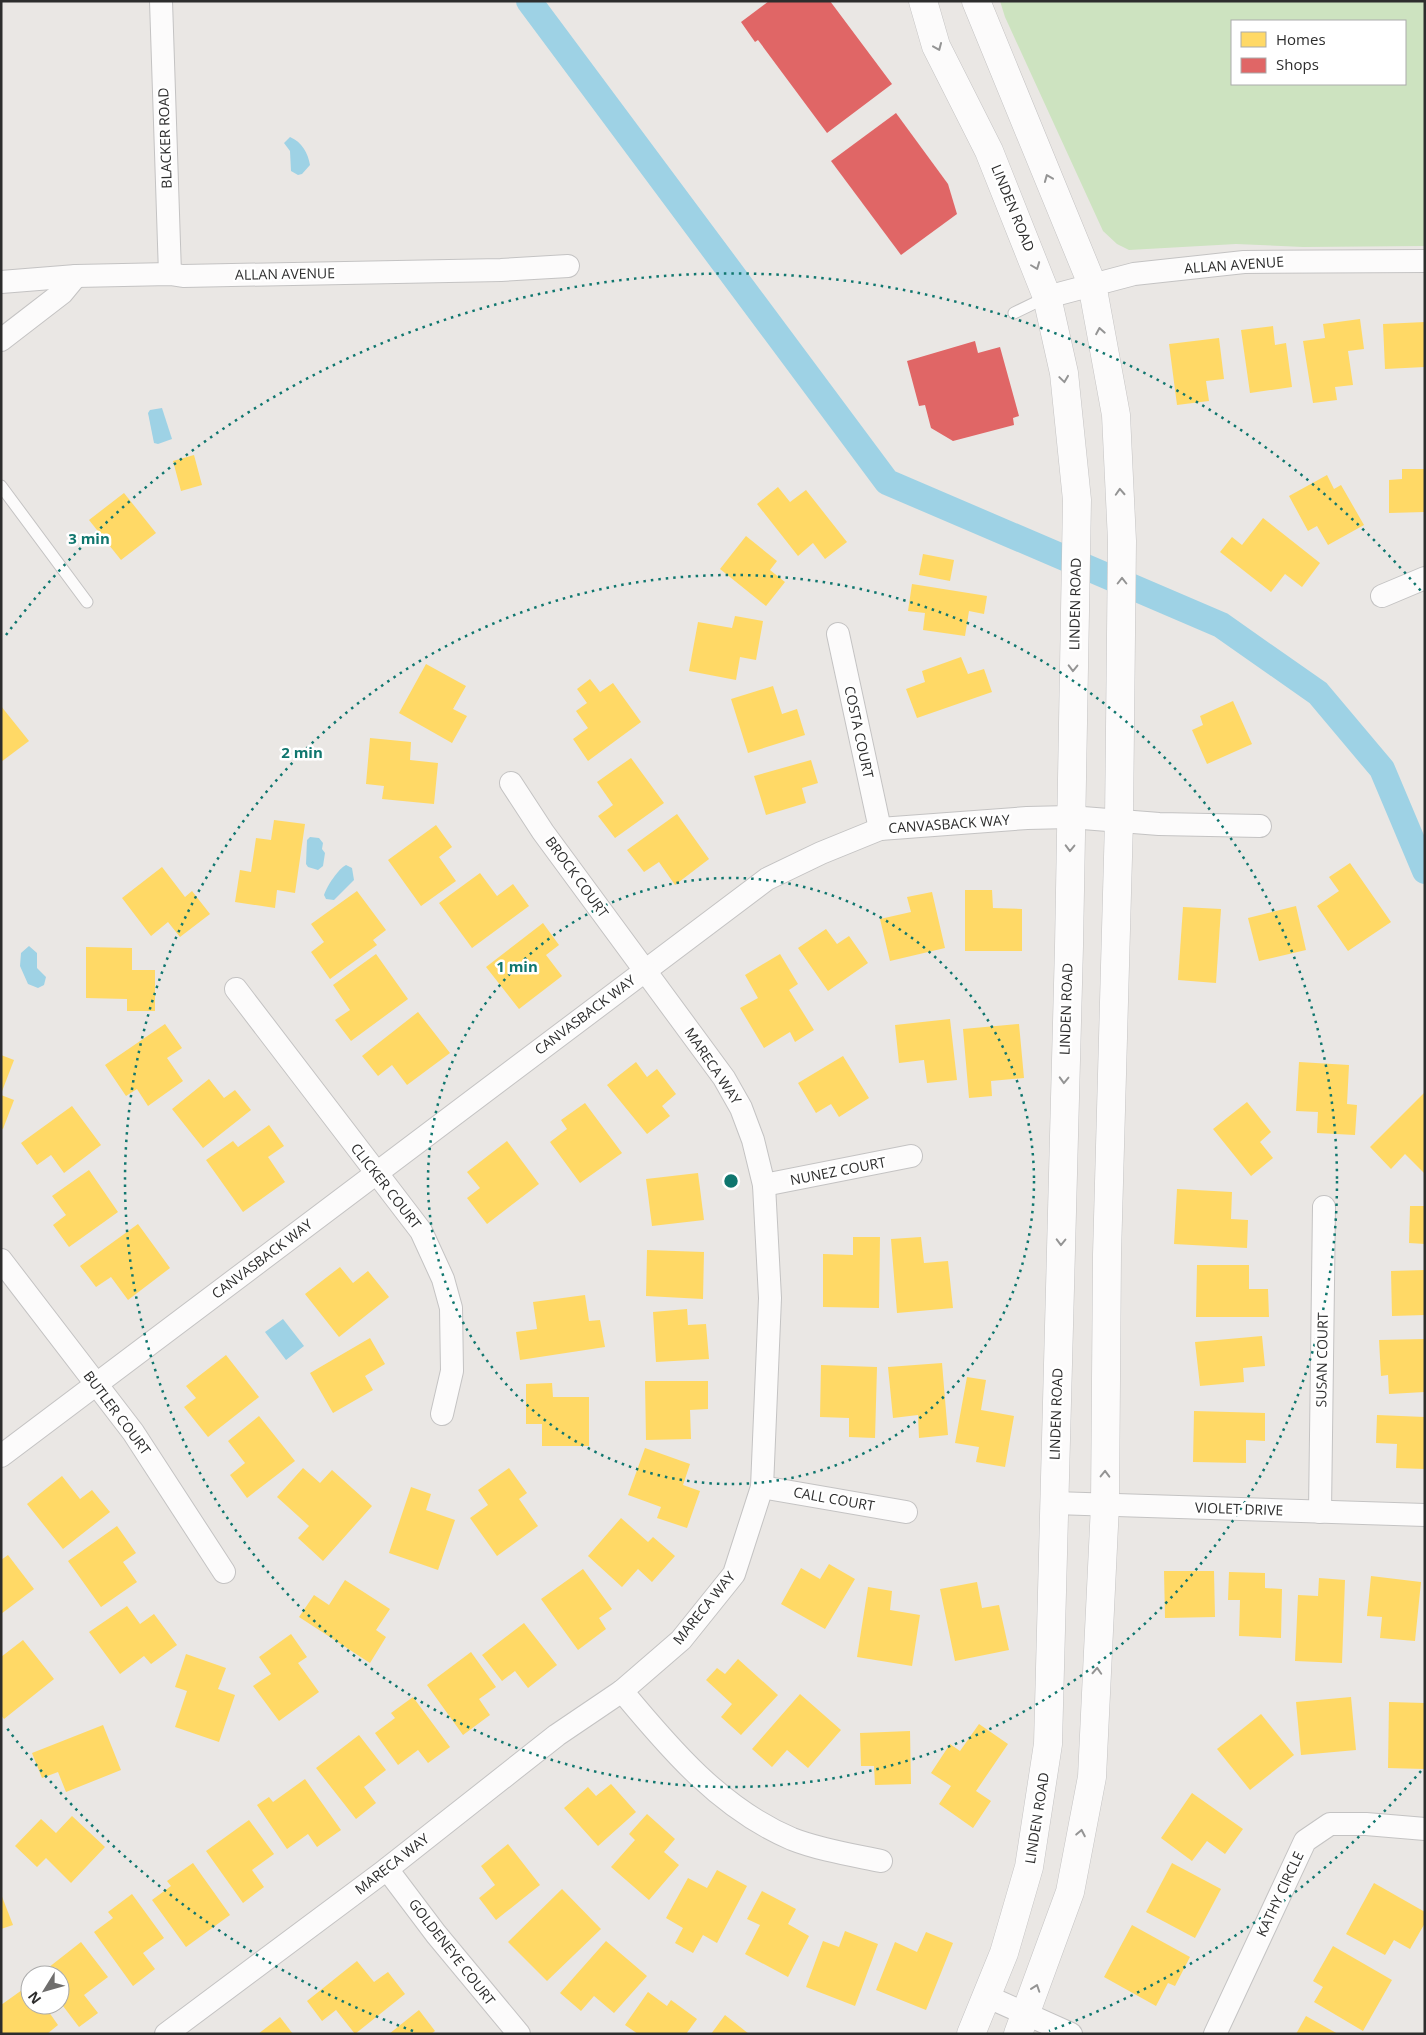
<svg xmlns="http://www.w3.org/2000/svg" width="1426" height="2035" font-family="'Open Sans',sans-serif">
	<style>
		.green { fill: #cde3c0; fill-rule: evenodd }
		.water { fill: #9ed2e5 }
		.homes { fill: #ffd966 }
		.shops { fill: #e06666 }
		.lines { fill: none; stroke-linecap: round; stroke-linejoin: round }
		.canal { stroke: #9ed2e5; stroke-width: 26 }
		.service-casing { stroke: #c4c3c3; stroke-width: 13 }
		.minor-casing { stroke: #c4c3c3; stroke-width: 24 }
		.tertiary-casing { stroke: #c4c3c3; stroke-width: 29 }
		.service { stroke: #fcfbfb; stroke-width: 11 }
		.minor { stroke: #fcfbfb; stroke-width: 22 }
		.tertiary { stroke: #fcfbfb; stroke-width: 28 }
		.oneway { stroke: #949494 }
		.ring { fill: none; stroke: #0f766e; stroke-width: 2.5; stroke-dasharray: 2.5 5 }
		.labels { text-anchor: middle; stroke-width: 5; stroke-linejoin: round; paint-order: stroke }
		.street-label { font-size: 14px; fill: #2d2d2d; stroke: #fff }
		.centre { fill: #0f766e; stroke: #fff; stroke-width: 2.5 }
		.ring-label { font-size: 15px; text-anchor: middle; font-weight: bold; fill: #0f766e; stroke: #fff; stroke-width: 5; stroke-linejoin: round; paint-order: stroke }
	</style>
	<rect width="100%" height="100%" fill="#eae7e4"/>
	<path class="green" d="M1000,1H1425V246L1303,247L1236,244L1129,250L1117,244L1103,231L1005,17ZM1232,21H1405V84H1232Z"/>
	<g class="water">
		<path d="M290,137C302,142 308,153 310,165L302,174L298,175L291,171L290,151L284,143Z"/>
		<path d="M162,408L172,439L158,444L154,443L148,413L150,410Z"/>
		<path d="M310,837L319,838L323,843L322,849L325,853L323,866L318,870L308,867L306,864L307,840Z"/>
		<path d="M346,865L352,868L354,880L334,900L326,899L324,895C327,886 338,869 346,865Z"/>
		<path d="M29,946L37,953V968L46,977L44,985L38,988L28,984L20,966L21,953Z"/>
		<path d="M283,1319L304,1346L286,1360L265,1332Z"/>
	</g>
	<g class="homes">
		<path d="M1360,319L1364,349L1348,351L1353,385L1335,387L1337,400L1313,403L1303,341L1325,338L1323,324Z"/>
		<path d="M1425,322V367L1385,369L1383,324Z"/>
		<path d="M1273,326L1275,345L1286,343L1292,387L1250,393L1241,330Z"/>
		<path d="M1219,338L1224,379L1206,381L1209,401L1177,405L1169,344Z"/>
		<path d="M194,455L202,485L181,491L173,461Z"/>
		<path d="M1402,469H1425V512L1389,513V480L1402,479Z"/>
		<path d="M1327,475L1334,489L1341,485L1364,525L1328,545L1317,526L1308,531L1289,496Z"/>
		<path d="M778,487L790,502L806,490L847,542L825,559L813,543L798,556L757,504Z"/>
		<path d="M124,493L156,533L121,560L89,520Z"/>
		<path d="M1263,518L1320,563L1302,587L1285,574L1271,592L1220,552L1232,537L1242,545Z"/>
		<path d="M746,536L777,561L770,570L785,582L766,606L720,569Z"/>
		<path d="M923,554L954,560L950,581L919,575Z"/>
		<path d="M912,584L987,596L984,614L969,611L965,636L923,630L925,613L908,611Z"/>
		<path d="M735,616L763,621L756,660L740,657L736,680L689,671L698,622L732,628Z"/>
		<path d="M961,657L968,674L984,669L992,692L917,718L906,689L925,682L922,671Z"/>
		<path d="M426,664L466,686L453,709L467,716L452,743L399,713Z"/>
		<path d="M590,679L600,692L613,683L641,722L588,761L573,739L588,728L576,711L587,703L577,689Z"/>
		<path d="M773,686L782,714L797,709L805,735L748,753L731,699Z"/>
		<path d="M1233,701L1252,744L1207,764L1192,730L1203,725L1200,716Z"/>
		<path d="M1,706L29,741L1,762Z"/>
		<path d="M370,738L411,742L410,760L438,763L434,804L382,799L384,786L366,784Z"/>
		<path d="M631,758L664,803L615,838L598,816L613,805L597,782Z"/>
		<path d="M811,760L818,783L802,788L806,803L766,815L754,776Z"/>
		<path d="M677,814L709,859L675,885L659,862L644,872L627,850Z"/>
		<path d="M274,820L305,824L295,893L277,890L275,908L235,902L240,870L251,872L256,838L271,840Z"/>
		<path d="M436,825L452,847L439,857L456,881L421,906L388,860Z"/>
		<path d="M1350,863L1391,922L1348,951L1317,906L1339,891L1329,877Z"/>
		<path d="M162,867L185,897L192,891L210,914L180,937L168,922L151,936L122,898Z"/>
		<path d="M480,873L497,896L513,884L529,906L472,948L439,903Z"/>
		<path d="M965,890H992L993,908L1022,909V951H965Z"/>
		<path d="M357,891L386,930L373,940L377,945L330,979L311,952L324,942L311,924Z"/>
		<path d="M932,892L945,948L890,961L880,919L911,912L907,897Z"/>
		<path d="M1296,906L1306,950L1259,961L1248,918Z"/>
		<path d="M1183,907L1221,909L1216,983L1178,980Z"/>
		<path d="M543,923L559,945L546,955L562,976L519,1009L486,967Z"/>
		<path d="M826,929L837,944L849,936L868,963L828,991L798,948Z"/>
		<path d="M86,947L132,948V970H155V1011H127V999L86,998Z"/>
		<path d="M376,954L408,999L351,1041L335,1020L350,1010L333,985Z"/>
		<path d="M780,954L798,984L789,990L814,1030L795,1042L790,1032L764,1048L740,1008L758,998L745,975Z"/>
		<path d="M418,1012L450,1053L407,1085L392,1065L378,1076L362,1056Z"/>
		<path d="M950,1019L957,1080L927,1083L924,1060L899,1063L895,1025Z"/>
		<path d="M165,1024L182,1048L167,1058L183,1081L148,1106L137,1089L126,1096L105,1065Z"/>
		<path d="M1019,1024L1024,1078L991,1081L992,1096L969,1098L963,1029Z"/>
		<path d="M1,1055L14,1060L1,1094Z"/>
		<path d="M843,1056L869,1098L839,1117L831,1104L816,1113L798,1083Z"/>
		<path d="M636,1062L647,1077L657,1069L676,1094L662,1106L670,1116L647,1134L607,1085Z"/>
		<path d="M1299,1062L1349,1065L1347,1104L1357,1105L1355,1135L1317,1133L1318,1112L1296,1111Z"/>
		<path d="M209,1079L224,1098L235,1090L251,1110L203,1148L172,1109Z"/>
		<path d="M1425,1092V1174L1405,1154L1391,1169L1370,1147Z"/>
		<path d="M1,1095L14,1100L3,1129L1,1128Z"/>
		<path d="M1247,1102L1271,1132L1260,1142L1273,1158L1251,1176L1213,1129Z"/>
		<path d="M585,1103L622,1153L580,1183L550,1142L567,1129L561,1120Z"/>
		<path d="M72,1106L101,1145L64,1173L51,1155L37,1165L21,1143Z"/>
		<path d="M269,1125L284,1146L268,1157L285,1182L243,1212L206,1160L233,1141L238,1147Z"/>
		<path d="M507,1141L539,1184L487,1224L467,1198L480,1188L467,1172Z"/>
		<path d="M89,1170L118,1212L69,1247L53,1225L66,1215L52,1196Z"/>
		<path d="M698,1173L704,1220L652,1226L646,1179Z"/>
		<path d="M1177,1189L1232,1192L1231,1219L1248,1220L1247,1248L1174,1244Z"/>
		<path d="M1410,1206H1425V1244L1409,1243Z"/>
		<path d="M138,1224L170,1268L128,1300L111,1277L96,1287L80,1266Z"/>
		<path d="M853,1237H880L879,1308L823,1307V1254L853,1255Z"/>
		<path d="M921,1237L924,1263L948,1261L953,1308L897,1313L891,1239Z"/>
		<path d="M647,1250L704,1252L703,1299L646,1296Z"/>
		<path d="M1197,1265H1249V1289H1268L1269,1317H1196Z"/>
		<path d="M340,1267L353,1283L368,1271L389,1297L339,1337L305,1294Z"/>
		<path d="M1425,1270V1315L1392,1316L1391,1271Z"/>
		<path d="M585,1295L589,1321L600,1320L605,1347L520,1360L516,1332L537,1329L533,1302Z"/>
		<path d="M687,1309L688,1325L706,1324L709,1359L656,1362L653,1312Z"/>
		<path d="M1262,1336L1265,1366L1243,1368L1244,1382L1200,1386L1195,1342Z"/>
		<path d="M370,1338L385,1364L365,1376L373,1390L333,1413L310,1373Z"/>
		<path d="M1425,1339V1392L1389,1394L1388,1375L1381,1376L1379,1340Z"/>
		<path d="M226,1355L259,1397L208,1437L184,1407L196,1398L186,1386Z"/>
		<path d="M942,1363L948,1435L919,1438L918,1415L893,1418L888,1367Z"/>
		<path d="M821,1365L877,1367L875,1438L849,1437V1418L820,1417Z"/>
		<path d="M967,1377L986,1380L981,1410L1014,1416L1005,1467L976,1462L979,1447L955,1443Z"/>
		<path d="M645,1381H708V1409L690,1410L691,1439L646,1440Z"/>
		<path d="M552,1383L553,1397H589V1446H542V1424H526V1384Z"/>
		<path d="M1194,1411L1265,1413V1441L1246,1440V1463L1193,1462Z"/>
		<path d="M1377,1415L1425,1417V1469L1396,1468L1397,1444L1376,1443Z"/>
		<path d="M259,1416L295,1461L247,1498L230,1475L245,1463L228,1441Z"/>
		<path d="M645,1448L690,1464L683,1485L700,1491L687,1528L657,1518L661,1507L628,1495Z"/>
		<path d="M303,1468L320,1483L332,1470L372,1506L323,1561L298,1538L309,1526L277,1497Z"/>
		<path d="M509,1468L527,1493L519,1499L538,1526L497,1556L470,1518L488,1505L478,1490Z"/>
		<path d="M62,1476L80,1499L92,1490L110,1512L63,1549L27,1504Z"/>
		<path d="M411,1487L431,1494L426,1510L455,1520L438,1570L389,1553Z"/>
		<path d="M621,1518L648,1542L653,1537L675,1556L652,1582L638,1569L622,1587L588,1556Z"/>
		<path d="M117,1526L136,1553L123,1562L137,1582L101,1607L68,1561Z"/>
		<path d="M8,1555L34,1589L1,1614V1560Z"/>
		<path d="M829,1564L855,1579L825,1629L781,1604L801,1568L820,1579Z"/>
		<path d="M583,1569L612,1609L599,1618L606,1629L578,1650L541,1599Z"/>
		<path d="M1164,1571H1214L1215,1617L1165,1618Z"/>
		<path d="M1229,1572L1265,1573V1588L1282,1589L1281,1638L1239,1636L1240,1600H1228Z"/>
		<path d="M1371,1576L1421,1582L1415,1641L1380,1638L1382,1617L1367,1616Z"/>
		<path d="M1319,1578L1345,1580L1342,1663L1295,1661L1298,1595L1318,1596Z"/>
		<path d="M345,1580L390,1609L376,1630L386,1637L370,1663L299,1617L314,1595L329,1605Z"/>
		<path d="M977,1582L982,1608L999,1605L1009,1650L955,1661L940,1589Z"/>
		<path d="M868,1587L892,1591L890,1610L920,1615L912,1666L857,1657Z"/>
		<path d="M127,1606L140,1624L154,1614L177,1645L151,1664L144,1656L120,1674L89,1632Z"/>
		<path d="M524,1623L557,1665L528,1688L515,1671L502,1681L482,1655Z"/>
		<path d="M291,1634L307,1657L298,1663L319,1692L279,1721L253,1686L271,1674L259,1657Z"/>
		<path d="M23,1640L54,1679L4,1719L1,1715V1657Z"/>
		<path d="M471,1652L496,1687L479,1699L490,1715L463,1735L427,1685Z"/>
		<path d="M186,1654L226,1668L218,1689L235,1695L219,1742L175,1727L187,1691L175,1687Z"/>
		<path d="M738,1659L778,1695L741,1735L721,1717L732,1704L706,1680L717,1668L725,1674Z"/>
		<path d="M800,1694L841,1730L808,1768L787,1750L772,1767L752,1749Z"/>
		<path d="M413,1697L450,1747L428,1763L418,1750L398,1765L375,1733L395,1718L391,1713Z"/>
		<path d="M1351,1697L1356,1750L1301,1755L1296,1702Z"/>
		<path d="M1389,1702L1425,1703V1769L1388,1768Z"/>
		<path d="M1261,1714L1294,1755L1250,1790L1217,1749Z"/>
		<path d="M979,1724L1008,1744L976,1791L991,1801L973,1828L939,1804L951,1786L931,1773L950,1744L960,1751Z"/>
		<path d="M103,1725L121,1770L66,1792L58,1772L42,1778L32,1753Z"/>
		<path d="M910,1731L911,1784L875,1785L874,1766H861L860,1733Z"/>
		<path d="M359,1735L386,1770L364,1787L376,1803L356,1819L316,1768Z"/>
		<path d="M305,1779L341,1830L317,1847L308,1834L287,1849L257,1805L269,1797L273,1802Z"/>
		<path d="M611,1784L636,1812L598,1846L564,1808L588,1787L596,1796Z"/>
		<path d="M1192,1793L1243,1829L1225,1854L1207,1841L1192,1861L1161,1838Z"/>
		<path d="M647,1814L675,1839L664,1852L679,1865L649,1900L611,1867L635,1840L629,1834Z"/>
		<path d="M72,1816L105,1847L71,1883L46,1858L37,1867L15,1846L41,1819L56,1833Z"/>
		<path d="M249,1820L274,1854L252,1870L264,1887L243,1903L206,1851Z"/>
		<path d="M508,1844L540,1885L496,1920L479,1898L495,1885L481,1866Z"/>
		<path d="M193,1863L230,1915L186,1947L152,1900L171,1886L167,1881Z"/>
		<path d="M1172,1863L1221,1889L1195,1938L1146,1912Z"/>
		<path d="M717,1870L747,1886L717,1943L703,1935L693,1953L675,1943L683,1928L666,1918L688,1878L707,1888Z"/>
		<path d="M1374,1883L1425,1912V1923L1410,1949L1394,1940L1385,1955L1346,1934Z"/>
		<path d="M562,1889L601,1929L547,1981L508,1942Z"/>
		<path d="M762,1891L796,1909L788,1924L809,1936L788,1977L745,1954L760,1925L747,1919Z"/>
		<path d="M1,1894L13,1925L1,1929Z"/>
		<path d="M132,1894L164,1938L143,1953L155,1969L133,1986L94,1932L113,1918L108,1912Z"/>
		<path d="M1132,1925L1190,1957L1175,1986L1168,1983L1156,2006L1104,1977Z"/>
		<path d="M845,1931L878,1944L855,2006L806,1987L823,1941L839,1947Z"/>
		<path d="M926,1932L953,1943L926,2010L876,1990L895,1942L917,1952Z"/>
		<path d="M606,1941L647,1976L614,2013L594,1996L581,2011L560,1993Z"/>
		<path d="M81,1942L108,1977L84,1995L98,2013L79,2027L60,2002V1975H39Z"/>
		<path d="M1333,1946L1392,1980L1363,2031L1314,2002L1323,1987L1313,1981Z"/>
		<path d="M357,1961L374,1982L388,1972L405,1994L355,2034L336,2010L322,2021L307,2001Z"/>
		<path d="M29,1985L30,2005H44L58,2025L47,2034H1V2005Z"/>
		<path d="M648,1992L667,2006L671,2000L697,2019L686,2034H638L625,2025Z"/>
		<path d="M419,2010L435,2031L431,2034H389Z"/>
		<path d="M725,2015L749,2034H711Z"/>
		<path d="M1306,2016L1338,2034H1296Z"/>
		<path d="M280,2017L293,2034H258Z"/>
	</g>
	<g class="shops">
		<path d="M769,1H830L892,84L827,133L758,40L755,42L741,22Z"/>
		<path d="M896,113L948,184L957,214L901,255L831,161Z"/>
		<path d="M975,341L978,353L1000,347L1019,416L1013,418L1014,425L953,441L931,428L925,405L919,406L907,361Z"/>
	</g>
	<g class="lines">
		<path class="canal" d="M529,1L887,482L1221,625L1318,693L1382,769L1425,871"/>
		<defs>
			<g id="service">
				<path d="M1014,313L1047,297"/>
				<path d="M1,486L87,602"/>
			</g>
			<g id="minor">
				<path d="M161,1L170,274"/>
				<path d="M1,282L76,276L170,274L183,276L501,270L568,266"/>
				<path d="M1047,297L1134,274L1244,262L1425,261"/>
				<path d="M1,340L62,293L76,276"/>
				<path d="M1382,596L1425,578"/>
				<path d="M838,634L880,829"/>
				<path d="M236,989L421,1231L443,1279L451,1308L452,1371L442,1414"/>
				<path d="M764,1185L911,1156"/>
				<path d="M1,1260L133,1432L224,1572"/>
				<path d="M1,1456L767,879L821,853L880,829L1027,818L1070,817L1159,824L1260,826"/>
				<path d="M762,1487L906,1512"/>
				<path d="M1054,1503L1425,1515"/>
				<path d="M1320,1512L1324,1207"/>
				<path d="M622,1691C670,1749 721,1809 792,1839C820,1850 852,1855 881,1861"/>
				<path d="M387,1869L436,1934L519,2034"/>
				<path d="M986,1996L1071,2034"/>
				<path d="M166,2034L387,1869L557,1735L622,1691L681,1640L734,1574L762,1487L770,1298L764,1185L753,1140L741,1108L724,1078L543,832L511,783"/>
				<path d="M1215,2034L1305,1841L1330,1824H1366L1425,1829"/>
			</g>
			<g id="tertiary">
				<path d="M923,1L936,46L989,151L1047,297L1064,373L1077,500L1069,946L1048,1744L1029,1867L1004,1953L971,2034"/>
				<path d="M976,1L1092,284L1116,415L1122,541L1119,821L1107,1255L1105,1505L1092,1777L1070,1892L1018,2034"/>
			</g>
		</defs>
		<use href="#service" class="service-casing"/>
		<use href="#minor" class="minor-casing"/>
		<use href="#tertiary" class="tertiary-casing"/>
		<use href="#service" class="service"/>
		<use href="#minor" class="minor"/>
		<use href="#tertiary" class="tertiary"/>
	</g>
	<defs><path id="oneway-chevron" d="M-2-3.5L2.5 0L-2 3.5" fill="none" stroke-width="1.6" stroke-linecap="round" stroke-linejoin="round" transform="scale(1.25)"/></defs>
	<g class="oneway">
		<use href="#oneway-chevron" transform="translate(938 47) rotate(67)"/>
		<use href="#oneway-chevron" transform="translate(1048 178) rotate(-112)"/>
		<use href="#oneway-chevron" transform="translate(1036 266) rotate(69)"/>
		<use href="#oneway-chevron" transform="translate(1100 331) rotate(-100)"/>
		<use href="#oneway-chevron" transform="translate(1064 379) rotate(82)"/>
		<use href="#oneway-chevron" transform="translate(1120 492) rotate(-93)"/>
		<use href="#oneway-chevron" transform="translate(1122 581) rotate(-90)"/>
		<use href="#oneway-chevron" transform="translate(1073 668) rotate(91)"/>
		<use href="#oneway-chevron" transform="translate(1070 848) rotate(91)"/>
		<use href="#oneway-chevron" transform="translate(1064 1080) rotate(92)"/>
		<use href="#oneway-chevron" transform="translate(1061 1242) rotate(91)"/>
		<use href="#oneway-chevron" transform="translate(1105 1474) rotate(-89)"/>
		<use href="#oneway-chevron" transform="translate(1097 1671) rotate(-87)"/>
		<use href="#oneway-chevron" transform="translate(1081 1833) rotate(-79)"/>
		<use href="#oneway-chevron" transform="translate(1036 1988) rotate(-71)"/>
	</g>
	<g class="ring">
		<circle cx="731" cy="1181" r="303"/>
		<circle cx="731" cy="1181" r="606"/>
		<path d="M1421 1771A908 908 0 0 1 1049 2031M413 2031A908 908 0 0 1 6 1727M6 635A908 908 0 0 1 1421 591"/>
	</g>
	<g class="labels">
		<g class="street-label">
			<text transform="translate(165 138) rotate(-92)" y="5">BLACKER ROAD</text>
			<text transform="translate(1013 208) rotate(68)" y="5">LINDEN ROAD</text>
			<text transform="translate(1234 265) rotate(-4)" y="5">ALLAN AVENUE</text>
			<text transform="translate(285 274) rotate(-1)" y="5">ALLAN AVENUE</text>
			<text transform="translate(1075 604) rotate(-89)" y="5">LINDEN ROAD</text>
			<text transform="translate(859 732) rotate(78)" y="5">COSTA COURT</text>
			<text transform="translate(949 824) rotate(-4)" y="5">CANVASBACK WAY</text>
			<text transform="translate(577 877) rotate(54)" y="5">BROCK COURT</text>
			<text transform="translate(1066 1009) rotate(-88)" y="5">LINDEN ROAD</text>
			<text transform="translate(585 1015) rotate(-37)" y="5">CANVASBACK WAY</text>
			<text transform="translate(713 1066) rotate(56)" y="5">MARECA WAY</text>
			<text transform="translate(838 1171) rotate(-11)" y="5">NUNEZ COURT</text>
			<text transform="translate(386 1186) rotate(52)" y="5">CLICKER COURT</text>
			<text transform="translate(262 1259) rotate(-37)" y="5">CANVASBACK WAY</text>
			<text transform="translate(1322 1360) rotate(-89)" y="5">SUSAN COURT</text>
			<text transform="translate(117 1413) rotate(53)" y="5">BUTLER COURT</text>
			<text transform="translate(1056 1414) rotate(-88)" y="5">LINDEN ROAD</text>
			<text transform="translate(834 1499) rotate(10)" y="5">CALL COURT</text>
			<text transform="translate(1239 1509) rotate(2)" y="5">VIOLET DRIVE</text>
			<text transform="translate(704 1608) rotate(-51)" y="5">MARECA WAY</text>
			<text transform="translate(1037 1818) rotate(-81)" y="5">LINDEN ROAD</text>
			<text transform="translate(392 1864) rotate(-38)" y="5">MARECA WAY</text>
			<text transform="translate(1280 1894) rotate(-65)" y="5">KATHY CIRCLE</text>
			<text transform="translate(452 1952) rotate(52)" y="5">GOLDENEYE COURT</text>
		</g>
	</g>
	<circle cx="731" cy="1181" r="8" class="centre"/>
	<g class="ring-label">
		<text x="89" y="544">3 min</text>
		<text x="302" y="758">2 min</text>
		<text x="517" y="972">1 min</text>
	</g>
	<rect width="1426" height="2035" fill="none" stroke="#2d2d2d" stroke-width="5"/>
	<rect x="1231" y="20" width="175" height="65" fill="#ffffff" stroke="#ababab"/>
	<rect x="1241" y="32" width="25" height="15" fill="#ffd966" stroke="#ababab"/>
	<text x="1276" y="45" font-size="15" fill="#2d2d2d">Homes</text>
	<rect x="1241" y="58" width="25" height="15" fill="#e06666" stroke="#ababab"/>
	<text x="1276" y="70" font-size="15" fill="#2d2d2d">Shops</text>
	<g transform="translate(45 1990) rotate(233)"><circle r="24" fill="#ffffff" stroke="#ababab"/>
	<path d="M0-4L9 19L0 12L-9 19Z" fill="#6f6e6d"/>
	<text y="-8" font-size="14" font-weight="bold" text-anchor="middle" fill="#2d2d2d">N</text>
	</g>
</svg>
